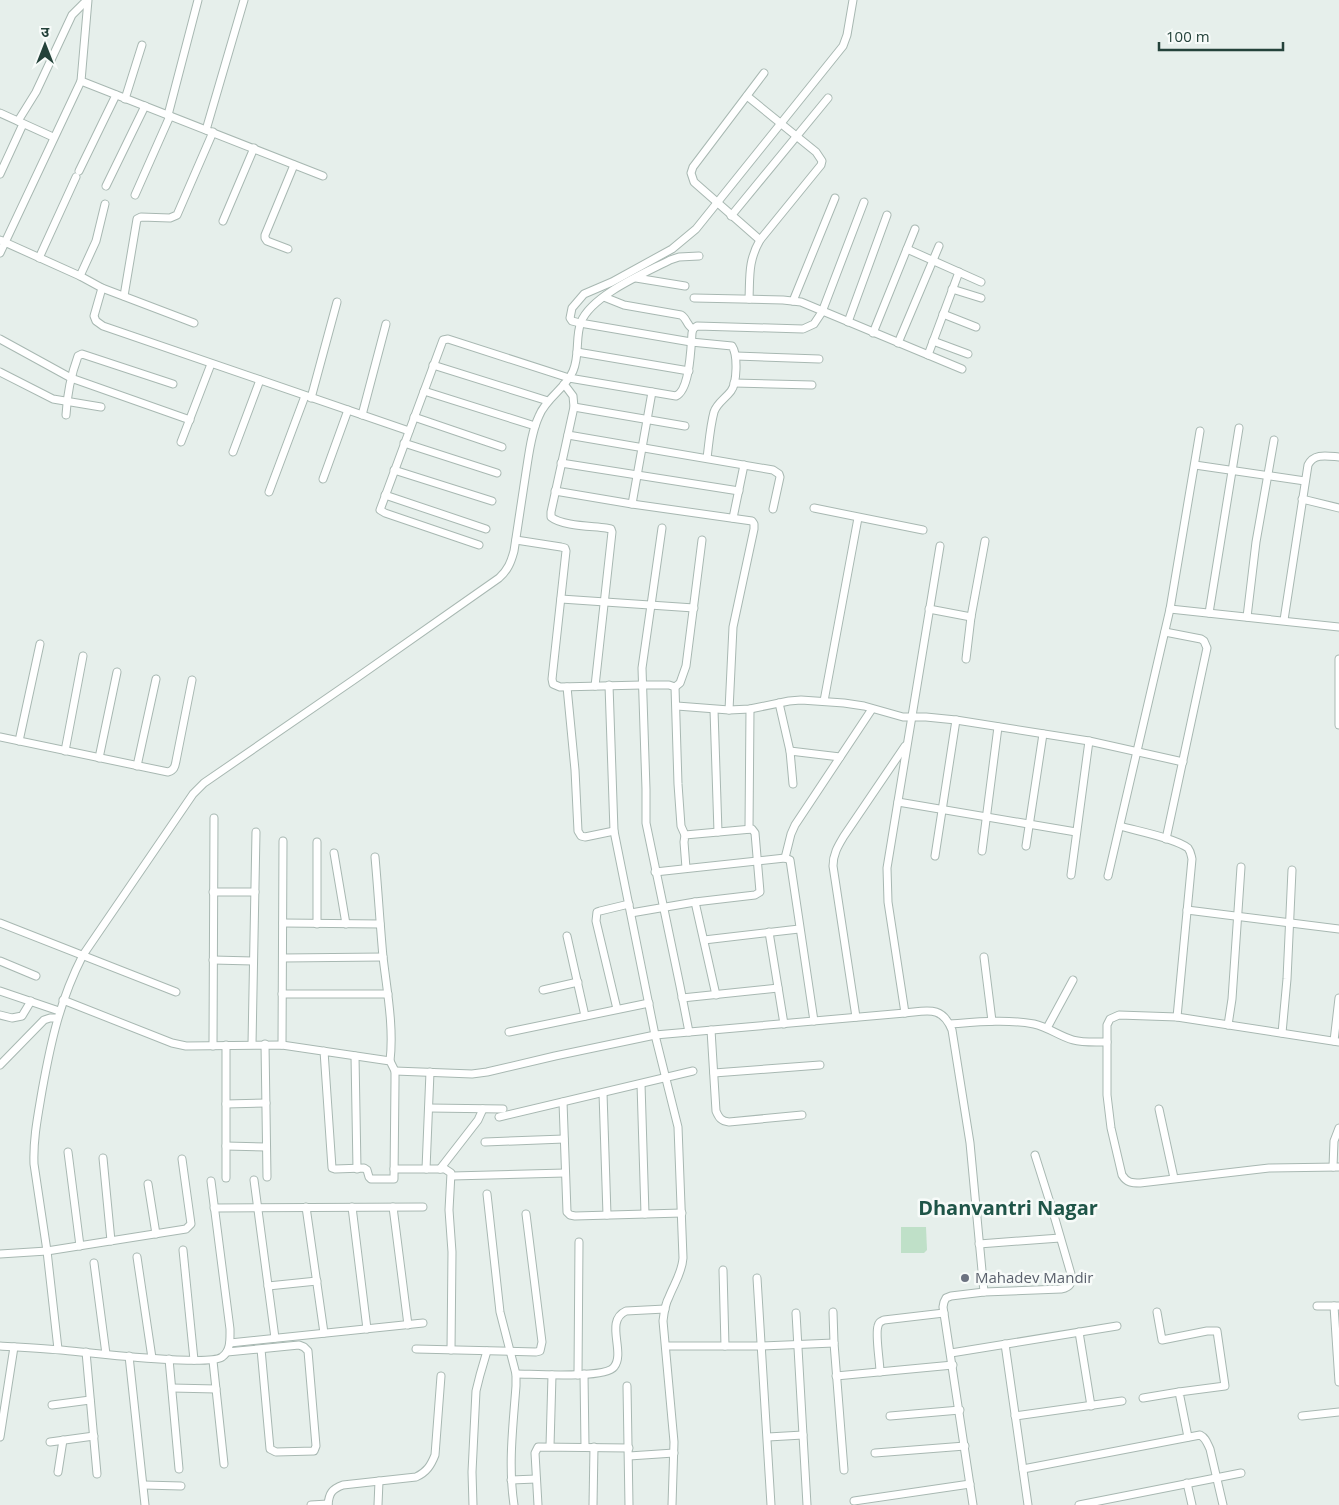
<svg xmlns="http://www.w3.org/2000/svg" width="1339" height="1505" font-family="'Open Sans','Noto Sans Devanagari',sans-serif">
	<style>
		.green { fill: #bfe0c8 }
		.lines { fill: none; stroke-linecap: round; stroke-linejoin: round }
		.street-casing { stroke: #a8b8b2; stroke-width: 9 }
		.street { stroke: #fff; stroke-width: 7 }
		.worship-dot { fill: #6b7280; stroke: #f7fbf9; stroke-width: 2 }
		.labels { text-anchor: middle; stroke-width: 5; stroke-linejoin: round; paint-order: stroke }
		.worship-label { font-size: 15px; fill: #5b616d; stroke: #f7fbf9; text-anchor: start }
		.district-label { font-size: 20px; font-weight: bold; fill: #1f5548; stroke: #f7fbf9 }
	</style>
	<rect width="100%" height="100%" fill="#e6efeb"/>
	<path class="green" d="M901,1227H926L927,1250L924,1253H901Z"/>
	<g class="lines">
		<defs>
			<g id="street">
				<path d="M81,81L323,176"/>
				<path d="M747,96L816,152L822,161L821,165L760,240C748,261 750,276 749,299"/>
				<path d="M125,99L142,45"/>
				<path d="M0,113L53,137"/>
				<path d="M168,115L198,0"/>
				<path d="M18,121L36,92L72,15L87,0"/>
				<path d="M206,130L244,0"/>
				<path d="M79,171L116,95"/>
				<path d="M0,174L23,124"/>
				<path d="M106,186L145,106"/>
				<path d="M135,195L170,116"/>
				<path d="M731,216L828,98"/>
				<path d="M223,221L254,148"/>
				<path d="M0,240L80,276L102,288L194,323"/>
				<path d="M760,240L694,182L691,173L693,167L764,73"/>
				<path d="M288,249L267,241L265,238V235L294,165"/>
				<path d="M907,249L981,282"/>
				<path d="M0,253L81,81L88,0"/>
				<path d="M39,258L76,177"/>
				<path d="M80,276L96,241L105,204"/>
				<path d="M636,278L685,286"/>
				<path d="M102,288L94,316L96,321L103,326L409,431"/>
				<path d="M952,289L981,298"/>
				<path d="M124,296L137,219L141,217L170,218L177,215L213,132"/>
				<path d="M604,297L624,305L681,315C687,318 686,325 693,329"/>
				<path d="M694,298L783,300L801,302L962,369"/>
				<path d="M793,301L835,198"/>
				<path d="M943,314L976,327"/>
				<path d="M848,322L887,215"/>
				<path d="M873,333L915,229"/>
				<path d="M0,339L71,378L190,420"/>
				<path d="M933,341L968,354"/>
				<path d="M898,343L939,246"/>
				<path d="M577,352L689,371"/>
				<path d="M928,355L959,272"/>
				<path d="M736,356L819,359"/>
				<path d="M433,365L548,401"/>
				<path d="M0,372L53,399L101,407"/>
				<path d="M734,383L812,385"/>
				<path d="M564,384L573,396L574,407L551,512V517C562,526 591,526 606,528L611,529L612,532L595,686"/>
				<path d="M424,391L535,426"/>
				<path d="M311,398L337,302"/>
				<path d="M574,407L685,426"/>
				<path d="M66,415C67,395 71,375 78,356L82,354L173,384"/>
				<path d="M362,415L386,324"/>
				<path d="M414,417L502,447"/>
				<path d="M568,435L773,470L779,474L780,477L773,509"/>
				<path d="M181,442L211,364"/>
				<path d="M404,443L497,473"/>
				<path d="M233,452L260,380"/>
				<path d="M707,458C709,443 710,427 714,412C717,403 725,399 731,391C737,383 738,355 732,346L691,342L580,323L572,321L570,318L572,308L584,294L612,282L672,249L696,229L843,46L847,35L853,0"/>
				<path d="M561,463L739,491"/>
				<path d="M1195,465L1305,481"/>
				<path d="M394,470L492,501"/>
				<path d="M323,479L348,410"/>
				<path d="M555,491L632,504L752,521L754,524V529L733,627L729,710"/>
				<path d="M269,492L305,396"/>
				<path d="M385,495L486,529"/>
				<path d="M1302,499L1339,508"/>
				<path d="M632,504L652,392"/>
				<path d="M814,508L923,530"/>
				<path d="M733,518L744,465"/>
				<path d="M662,528L642,668L646,789V823L680,986L689,1032"/>
				<path d="M516,540L561,547L565,548L566,551L552,679L553,684L560,687L642,685H669L675,687L678,784L681,826L685,835"/>
				<path d="M479,545L385,513L380,510L443,340L448,339L569,378L676,396C690,390 691,347 692,333L693,329L697,326L803,329L814,324L822,312L864,202"/>
				<path d="M561,599L694,608"/>
				<path d="M929,609L971,617"/>
				<path d="M1170,609L1339,627"/>
				<path d="M1209,613L1239,428"/>
				<path d="M1247,617L1256,542L1274,440"/>
				<path d="M1284,620L1308,465C1314,453 1327,456 1339,457"/>
				<path d="M1165,632L1201,639L1204,641L1207,648L1166,839"/>
				<path d="M966,659L971,617L985,541"/>
				<path d="M1339,659V725"/>
				<path d="M609,685L614,831L655,1035L678,1127L683,1258C682,1273 674,1284 669,1297C665,1304 664,1312 663,1321L674,1442L672,1505"/>
				<path d="M567,687L575,770L578,831L581,836L585,837L614,831"/>
				<path d="M675,687L680,683L686,666L702,540"/>
				<path d="M824,701L858,518"/>
				<path d="M779,703L790,751L793,784"/>
				<path d="M677,706L729,710L750,709L789,701L801,700L844,703L864,706L903,717H926L956,720L1089,741L1183,762"/>
				<path d="M714,710L718,832"/>
				<path d="M0,737L168,772C174,770 175,767 176,761L192,680"/>
				<path d="M19,741L40,644"/>
				<path d="M65,751L83,656"/>
				<path d="M790,751L840,757"/>
				<path d="M99,758L117,672"/>
				<path d="M137,766L156,679"/>
				<path d="M898,802L1076,832"/>
				<path d="M1120,826C1137,831 1175,838 1188,848C1191,852 1191,855 1192,859L1177,1017"/>
				<path d="M749,829L750,709"/>
				<path d="M317,842V924"/>
				<path d="M1026,846L1043,734"/>
				<path d="M982,851L998,727"/>
				<path d="M334,853L346,924"/>
				<path d="M935,856L956,720"/>
				<path d="M375,857C378,890 380,924 383,957C387,991 394,1027 390,1061"/>
				<path d="M785,858L791,834L795,825L872,709"/>
				<path d="M655,872L785,858L790,860L814,1021"/>
				<path d="M1071,875L1089,741"/>
				<path d="M1108,876L1170,609L1200,431"/>
				<path d="M213,892H255"/>
				<path d="M695,902L716,995"/>
				<path d="M1187,910L1339,929"/>
				<path d="M631,913L695,902L755,895L760,892L755,833L752,829L685,835L684,842L686,868"/>
				<path d="M0,923L176,992"/>
				<path d="M283,923L380,924"/>
				<path d="M769,932L784,1024"/>
				<path d="M567,936L585,1016"/>
				<path d="M704,940L799,929"/>
				<path d="M984,957L992,1021"/>
				<path d="M283,958L383,957"/>
				<path d="M213,960L253,961"/>
				<path d="M0,961L36,976"/>
				<path d="M543,990L578,982"/>
				<path d="M0,991L59,1011"/>
				<path d="M282,994H388"/>
				<path d="M682,998L778,988"/>
				<path d="M63,1000L172,1043L186,1046L282,1045L390,1061L395,1071V1081L394,1179H371L369,1177L367,1170L364,1168L335,1169L332,1168L324,1051"/>
				<path d="M617,1009L596,921L597,912L600,911L629,904"/>
				<path d="M905,1013L888,902L887,868L940,546"/>
				<path d="M0,1015L12,1018L22,1016L31,1001"/>
				<path d="M856,1017L833,866C833,854 838,846 844,836L905,746"/>
				<path d="M950,1024C977,1022 1006,1019 1034,1024C1048,1027 1059,1036 1073,1040C1084,1043 1096,1042 1107,1042"/>
				<path d="M1228,1025L1232,999L1241,867"/>
				<path d="M1047,1028L1073,980"/>
				<path d="M711,1030L716,1111C719,1118 721,1121 729,1122L802,1115"/>
				<path d="M509,1032L649,1003"/>
				<path d="M1282,1033L1287,979L1292,870"/>
				<path d="M1334,1041L1339,998"/>
				<path d="M1339,1042L1177,1017L1119,1015L1110,1019L1107,1025V1095L1111,1128L1122,1175C1127,1183 1132,1183 1140,1183L1269,1168L1339,1167"/>
				<path d="M252,1044L256,832"/>
				<path d="M265,1044L267,1177"/>
				<path d="M226,1045V1178"/>
				<path d="M282,1045L283,841"/>
				<path d="M213,1046L214,818"/>
				<path d="M355,1056L357,1169"/>
				<path d="M0,1065L44,1020L50,1018H57"/>
				<path d="M395,1071L472,1074L487,1072L555,1056L655,1035L905,1013C927,1011 942,1005 952,1030L970,1143L984,1292"/>
				<path d="M714,1073L820,1065"/>
				<path d="M641,1084L645,1214"/>
				<path d="M603,1093L607,1215"/>
				<path d="M563,1102L567,1212L570,1215L575,1216L682,1213"/>
				<path d="M226,1104L266,1103"/>
				<path d="M429,1108L503,1109"/>
				<path d="M1159,1109L1174,1178"/>
				<path d="M499,1117L693,1071"/>
				<path d="M485,1142L564,1139"/>
				<path d="M226,1146L266,1147"/>
				<path d="M68,1152L80,1246"/>
				<path d="M103,1158L111,1241"/>
				<path d="M1333,1167L1334,1141L1339,1128"/>
				<path d="M394,1169H445L451,1173L449,1210L452,1252L451,1350"/>
				<path d="M426,1169L430,1072"/>
				<path d="M440,1169L478,1120L483,1109"/>
				<path d="M452,1176L565,1173"/>
				<path d="M254,1180L275,1338"/>
				<path d="M148,1184L156,1234"/>
				<path d="M487,1194L500,1312L516,1374V1386C513,1426 508,1465 514,1505"/>
				<path d="M306,1207L324,1333"/>
				<path d="M352,1207L367,1329"/>
				<path d="M393,1207L408,1325"/>
				<path d="M214,1208L423,1207"/>
				<path d="M979,1244L1060,1238"/>
				<path d="M183,1250L194,1360"/>
				<path d="M0,1254L47,1251L186,1229L191,1224L182,1159"/>
				<path d="M137,1257L152,1358"/>
				<path d="M94,1263L106,1354"/>
				<path d="M723,1270L725,1346"/>
				<path d="M757,1278L771,1505"/>
				<path d="M268,1286L317,1281"/>
				<path d="M1317,1306H1339"/>
				<path d="M1334,1306L1339,1382"/>
				<path d="M833,1312L834,1343L844,1470"/>
				<path d="M1157,1312L1162,1340L1207,1331H1217L1225,1386L1179,1392L1188,1437"/>
				<path d="M796,1313L807,1505"/>
				<path d="M1079,1332L1091,1406"/>
				<path d="M230,1343L423,1323"/>
				<path d="M1005,1344L1028,1505"/>
				<path d="M0,1346C20,1347 41,1348 61,1350C85,1352 208,1367 222,1357C231,1351 230,1339 230,1329L211,1181"/>
				<path d="M666,1346H761L834,1343"/>
				<path d="M58,1349L47,1251L34,1164C33,1139 38,1115 42,1091C51,1041 60,1000 83,955L193,794L204,783L355,679L499,578C508,570 511,562 514,551C518,525 522,498 526,472C529,454 531,433 539,416C546,398 566,388 573,371C580,355 575,337 581,322C592,295 645,273 670,260L679,257L699,256"/>
				<path d="M416,1349L536,1352L540,1351L542,1342L526,1214"/>
				<path d="M86,1352L97,1474"/>
				<path d="M227,1352L299,1345L304,1347L308,1351L316,1446L314,1451L276,1452L270,1449L261,1349"/>
				<path d="M951,1353L1117,1326"/>
				<path d="M129,1356L145,1505"/>
				<path d="M169,1359L179,1469"/>
				<path d="M213,1361L224,1464"/>
				<path d="M880,1372C880,1362 875,1334 878,1326C879,1322 880,1322 884,1320L944,1313"/>
				<path d="M516,1374C533,1374 605,1379 614,1367C626,1352 604,1321 626,1311L665,1309"/>
				<path d="M584,1374L585,1447"/>
				<path d="M578,1375L579,1242"/>
				<path d="M836,1376L953,1365"/>
				<path d="M627,1386L629,1505"/>
				<path d="M172,1388L216,1389"/>
				<path d="M1143,1398L1179,1392"/>
				<path d="M52,1405L90,1400"/>
				<path d="M890,1416L960,1410"/>
				<path d="M1015,1416L1122,1401"/>
				<path d="M1302,1416L1339,1412"/>
				<path d="M0,1437L14,1347"/>
				<path d="M768,1437L803,1435"/>
				<path d="M50,1442L94,1436"/>
				<path d="M550,1446L552,1375"/>
				<path d="M875,1453L965,1446"/>
				<path d="M629,1456L674,1453"/>
				<path d="M1023,1469L1200,1435C1206,1438 1207,1443 1210,1449L1223,1505"/>
				<path d="M58,1472L63,1440"/>
				<path d="M511,1480L536,1479"/>
				<path d="M1187,1483L1192,1505"/>
				<path d="M144,1485L181,1486"/>
				<path d="M854,1501L970,1484"/>
				<path d="M311,1505L328,1504"/>
				<path d="M328,1505C329,1493 332,1489 343,1485L416,1477C427,1472 431,1465 435,1455L441,1376"/>
				<path d="M378,1505L379,1481"/>
				<path d="M473,1505L472,1472L476,1391L480,1375L487,1351"/>
				<path d="M538,1505L535,1453L538,1447L629,1448"/>
				<path d="M593,1505L594,1447"/>
				<path d="M973,1505L943,1307L944,1302L946,1298L951,1296L984,1292L1061,1289C1071,1287 1072,1283 1071,1274L1053,1212L1035,1155"/>
				<path d="M1079,1505L1241,1473"/>
			</g>
		</defs>
		<use href="#street" class="street-casing"/>
		<use href="#street" class="street"/>
	</g>
	<circle class="worship-dot" cx="965" cy="1278" r="5"/>
	<g class="labels">
		<g class="worship-label">
			<text x="975" y="1283">Mahadev Mandir</text>
		</g>
		<g class="district-label">
			<text x="1008" y="1215">Dhanvantri Nagar</text>
		</g>
	</g>
	<g transform="translate(45 45)" stroke="#f7fbf9" stroke-width="4" paint-order="stroke">
	<path d="M0-4L9 19L0 12L-9 19Z" fill="#24423a"/>
	<text y="-8" font-size="14" font-weight="bold" text-anchor="middle" fill="#24423a">उ</text>
	</g>
	<path d="M1159 42v8h124v-8" fill="none" stroke="#24423a" stroke-width="2.5"/>
	<text x="1166" y="42" font-size="15" fill="#24423a" stroke="#f7fbf9" stroke-width="4" paint-order="stroke">100 m</text>
</svg>
